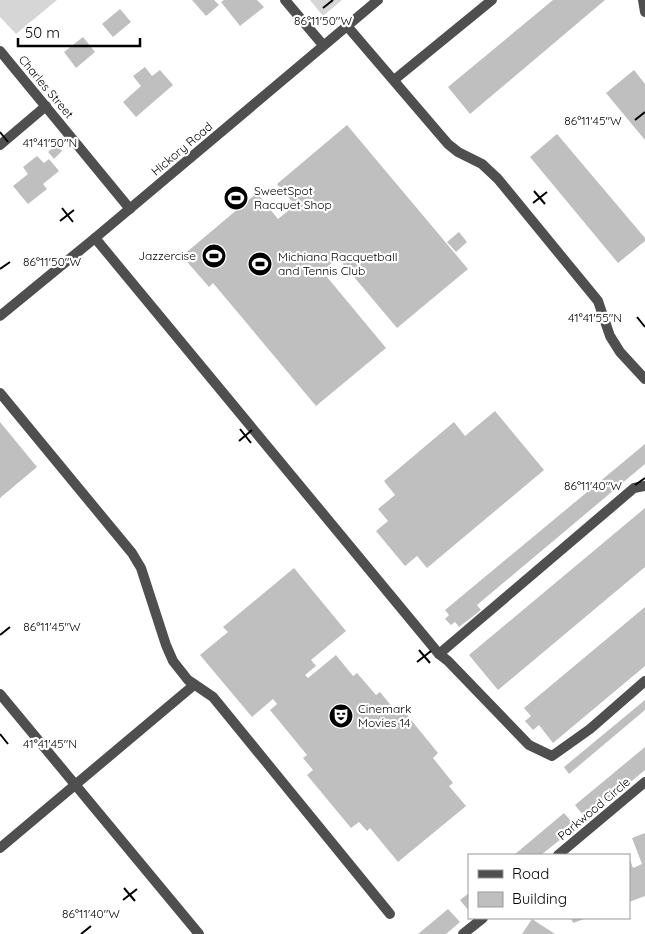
<svg xmlns="http://www.w3.org/2000/svg" width="645" height="934" font-family="Quicksand,sans-serif">
	<style>
		.green { fill: #d6d6d6 }
		.building { fill: #bfbfbf }
		.lines { fill: none; stroke-linecap: round; stroke-linejoin: round }
		.service { stroke: #4f4f4f; stroke-width: 10 }
		.minor { stroke: #4f4f4f; stroke-width: 10 }
		.tertiary { stroke: #4f4f4f; stroke-width: 10 }
		.ticks { fill: none; stroke: #000; stroke-width: 2 }
		.labels { text-anchor: middle; stroke-width: 4.5; stroke-linejoin: round; paint-order: stroke }
		.street-label { font-size: 12px; fill: #000; stroke: #fff }
		.poi-label { font-size: 12px; fill: #000; stroke: #fff; text-anchor: start }
		.ticks-label { font-size: 12px; text-anchor: middle; fill: #000; stroke: #fff; stroke-width: 4.5; stroke-linejoin: round; paint-order: stroke }
	</style>
	<rect width="100%" height="100%" fill="#fff"/>
	<g class="green">
		<path d="M0,0H57L16,34L0,17Z"/>
		<path d="M310,0H342L323,16Z"/>
	</g>
	<g class="building">
		<path d="M192,0H214L219,5L206,16Z"/>
		<path d="M224,0H257L264,7L240,26L221,2Z"/>
		<path d="M553,0H605L470,114L448,87Z"/>
		<path d="M120,9L131,22L113,37L102,24Z"/>
		<path d="M83,37L95,52L76,68L64,52Z"/>
		<path d="M145,67L152,76L160,70L173,85L136,117L123,102L141,86L133,76Z"/>
		<path d="M634,70L645,84V140L606,93Z"/>
		<path d="M347,125L468,269L397,328L338,258L322,271L386,348L316,406L213,283L209,287L182,256L257,193L278,219L295,205L277,184Z"/>
		<path d="M557,134L645,238V241L618,263L530,157Z"/>
		<path d="M57,144L62,151L54,159L48,152Z"/>
		<path d="M37,156L44,163L49,159L59,171L43,184L47,189L28,204L13,186L28,174L23,167Z"/>
		<path d="M459,232L467,242L456,252L447,242Z"/>
		<path d="M495,411L544,470L427,568L417,556L405,566L376,531L388,521L378,509L395,495L384,481L454,422L465,436Z"/>
		<path d="M0,422L37,467L0,498Z"/>
		<path d="M645,444V464L477,605L481,610L459,627L455,622L451,625L445,619L449,615L445,610Z"/>
		<path d="M645,508V567L498,690L469,655Z"/>
		<path d="M294,568L346,631L311,660L316,666L305,675L308,678L336,655L353,676L357,673L376,695L380,692L398,714L403,710L438,753L433,758L453,783L449,786L466,806L398,862L370,828L367,831L359,822L351,828L307,775L313,770L303,758L307,755L270,710L277,704L273,699L252,717L200,655L228,632L223,627Z"/>
		<path d="M645,607V666L553,743L539,725L533,730L525,721L531,716L524,708Z"/>
		<path d="M645,700V710L569,774L564,767Z"/>
		<path d="M645,747V770L586,819L575,805Z"/>
		<path d="M564,813L576,827L541,855H514Z"/>
		<path d="M645,833V896L629,902V857L633,868L642,864L632,838Z"/>
		<path d="M469,893V911L460,900Z"/>
		<path d="M448,909L460,922L446,934H418Z"/>
		<path d="M571,918H587L573,923Z"/>
		<path d="M532,919L555,934H522Z"/>
	</g>
	<g class="lines">
		<g class="service">
			<path d="M643,0L645,12"/>
			<path d="M347,26L448,144L458,152L482,164L498,179L598,301L610,336L620,352L645,379"/>
			<path d="M394,80L492,0"/>
			<path d="M0,145L46,106"/>
			<path d="M95,238L439,654L448,661L529,745L552,756L590,729L645,681"/>
			<path d="M0,393L132,553L141,568L166,645L173,661L188,680L213,697L390,914"/>
			<path d="M439,654L634,488L645,486"/>
			<path d="M0,694L199,934"/>
			<path d="M0,848L194,685"/>
		</g>
		<g class="minor">
			<path d="M285,0L323,45"/>
			<path d="M0,51L130,209"/>
			<path d="M558,855L645,782"/>
			<path d="M463,934L483,918"/>
		</g>
		<path class="tertiary" d="M0,316L95,238L378,0"/>
	</g>
	<path class="ticks" d="M323,8L333,0M635,120L645,112M0,132L8,142M534,191L545,204M533,203L547,192M62,208L73,222M60,221L74,210M0,269L10,262M637,317L645,327M240,429L251,443M239,441L252,430M635,485L645,478M0,635L10,627M419,650L430,663M417,662L431,651M0,734L8,744M124,888L135,901M123,900L137,889M81,934L91,926"/>
	<defs>
		<symbol id="stadium-disc" viewBox="-11 -11 22 22"><circle r="9.5" fill="#000" stroke="#fff"/><path d="M0-5a6.5 5 0 1 0 0 10a6.5 5 0 1 0 0-10ZM-3.5-1.8h7v3.6h-7Z" fill="#fff"/></symbol>
		<symbol id="theatre-disc" viewBox="-11 -11 22 22"><circle r="9.5" fill="#000" stroke="#fff"/><path d="M-5-5.5Q0-4 5-5.5V0Q5 5 0 6Q-5 5-5 0ZM-3.3-2.5H-1v1.5H-3.3ZM1-2.5H3.3v1.5H1ZM-2.8 1Q0 5.5 2.8 1Z" fill="#fff"/></symbol>
	</defs>
	<g fill-rule="evenodd">
		<use href="#stadium-disc" x="222" y="184" width="28" height="28"/>
		<use href="#stadium-disc" x="200" y="242" width="28" height="28"/>
		<use href="#stadium-disc" x="246" y="250" width="28" height="28"/>
		<use href="#theatre-disc" x="327" y="702" width="28" height="28"/>
	</g>
	<g class="labels">
		<g class="street-label">
			<text transform="translate(46 87) rotate(50)" y="4">Charles Street</text>
			<text transform="translate(182 149) rotate(-40)" y="4">Hickory Road</text>
			<text transform="translate(594 809) rotate(-40)" y="4">Parkwood Circle</text>
		</g>
		<g class="poi-label">
			<text x="254" y="195">SweetSpot<tspan x="254" dy="14">Racquet Shop</tspan></text>
			<text x="196" y="260" text-anchor="end">Jazzercise</text>
			<text x="278" y="261">Michiana Racquetball<tspan x="278" dy="14">and Tennis Club</tspan></text>
			<text x="358" y="713">Cinemark<tspan x="358" dy="14">Movies 14</tspan></text>
		</g>
	</g>
	<g class="ticks-label">
		<text x="323" y="25">86°11'50"W</text>
		<text x="593" y="125">86°11'45"W</text>
		<text x="50" y="147">41°41'50"N</text>
		<text x="52" y="266">86°11'50"W</text>
		<text x="595" y="322">41°41'55"N</text>
		<text x="593" y="490">86°11'40"W</text>
		<text x="52" y="631">86°11'45"W</text>
		<text x="50" y="748">41°41'45"N</text>
		<text x="91" y="918">86°11'40"W</text>
	</g>
	<rect x="468" y="854" width="162" height="65" fill="#ffffff" stroke="#999999"/>
	<rect x="478" y="870" width="25" height="8" fill="#4f4f4f" stroke="#999999"/>
	<text x="512" y="879" font-size="15" fill="#000000">Road</text>
	<rect x="478" y="892" width="25" height="15" fill="#bfbfbf" stroke="#999999"/>
	<text x="512" y="904" font-size="15" fill="#000000">Building</text>
	<path d="M18 38v8h122v-8" fill="none" stroke="#000000" stroke-width="2.5"/>
	<text x="25" y="38" font-size="15" fill="#000000" stroke="#ffffff" stroke-width="4" paint-order="stroke">50 m</text>
</svg>
